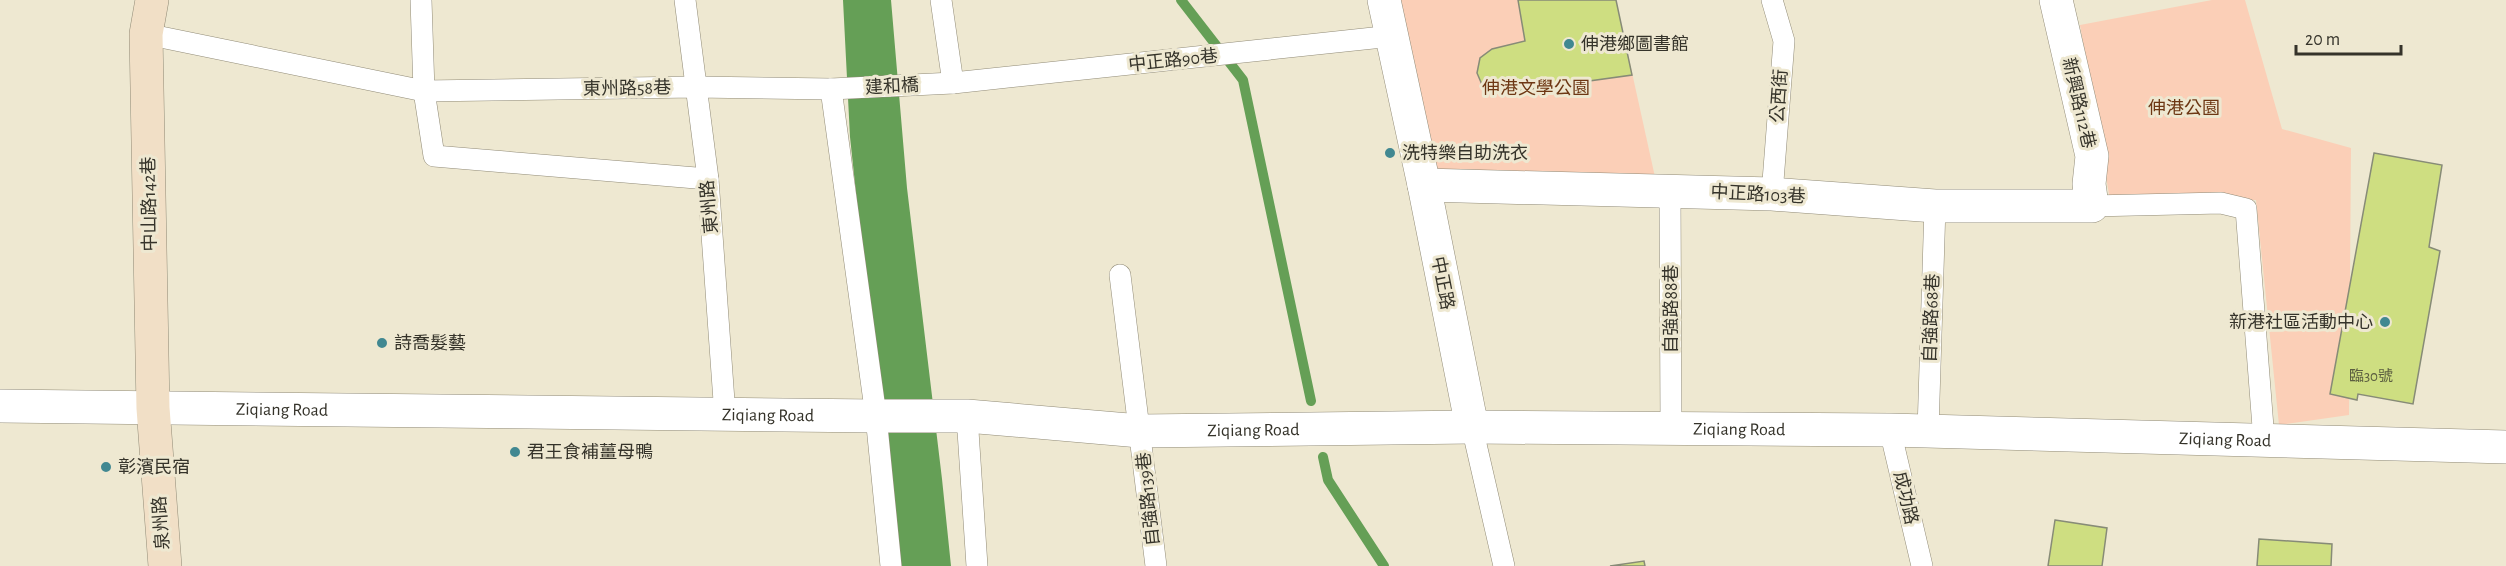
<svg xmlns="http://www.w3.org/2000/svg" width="2506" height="566" font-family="'Alegreya Sans','Noto Sans TC',sans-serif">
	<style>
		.green { fill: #fbcfb7 }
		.water { fill: #659f56 }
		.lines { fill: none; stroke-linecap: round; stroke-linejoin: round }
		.stream { stroke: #659f56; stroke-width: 10 }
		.building { fill: #cede81; stroke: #878b77; stroke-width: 1.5 }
		.lane-casing { stroke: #918b77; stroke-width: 22 }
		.street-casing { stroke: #918b77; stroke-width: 34 }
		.secondary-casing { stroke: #918b77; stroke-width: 34 }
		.lane { stroke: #fff; stroke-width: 21 }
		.street { stroke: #fff; stroke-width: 33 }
		.secondary { stroke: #f1dfc6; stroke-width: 33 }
		.poi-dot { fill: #418891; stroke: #eee8d1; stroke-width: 2 }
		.labels { text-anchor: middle; stroke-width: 6; stroke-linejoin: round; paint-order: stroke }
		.number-label { font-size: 15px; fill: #5b5e40 }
		.poi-label { font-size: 18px; fill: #35332a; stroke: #eee8d1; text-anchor: start }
		.street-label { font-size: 18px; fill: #35332a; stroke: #eee8d1 }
		.park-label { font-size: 18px; fill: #6d3713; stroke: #eee8d1 }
	</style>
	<rect width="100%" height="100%" fill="#eee8d1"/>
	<g class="green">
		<path d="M1396,0H1616L1655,177L1433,175Z"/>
		<path d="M2212,0H2245L2282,129L2351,148L2349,415L2279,425L2256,200H2110L2080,25Z"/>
	</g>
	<path class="water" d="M843,0H891L907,188L942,479L951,566H896L850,137Z"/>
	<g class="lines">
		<g class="stream">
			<path d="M1181,0L1243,80L1311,401"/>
			<path d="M1323,457L1328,480L1384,566"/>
		</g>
	</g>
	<g class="building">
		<path d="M1518,0H1616L1632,75L1503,93L1489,91L1483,87L1477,73L1480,58L1492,49L1525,41Z"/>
		<path d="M2374,153L2442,165L2429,247L2440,251L2413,404L2358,394L2357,400L2330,394Z"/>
		<path d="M2055,520L2107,528L2102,566H2048Z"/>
		<path d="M2259,539L2332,544L2331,566H2257Z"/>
		<path d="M1644,561L1645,566H1610Z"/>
	</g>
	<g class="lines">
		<defs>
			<g id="lane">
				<path d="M421,0L424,91L434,156L708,179"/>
				<path d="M685,0L708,179L725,415"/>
				<path d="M941,0L953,83"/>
				<path d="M146,34L424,91L695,87L831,89L953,83L1392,36"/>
				<path d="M831,89L876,416L891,566"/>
				<path d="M1670,190L1671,428"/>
				<path d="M1772,194L1784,41L1772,0"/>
				<path d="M2092,206L2221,203L2246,209L2264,440"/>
				<path d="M1120,275L1156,566"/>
				<path d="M967,416L977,566"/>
				<path d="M1472,427L1504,566"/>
				<path d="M1890,430L1922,566"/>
				<path d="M1928,431L1935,206"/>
			</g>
			<g id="street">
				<path d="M1384,0L1424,185L1472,427"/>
				<path d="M1424,185L1772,194L1935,206H2092L2089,184L2092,156L2056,0"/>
				<path id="s1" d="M0,406L876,416H967L1140,431L1472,427L1890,430L2506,447"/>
			</g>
			<path id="secondary" d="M152,0L146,34L153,408L165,566"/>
		</defs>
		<use href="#lane" class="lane-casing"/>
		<use href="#street" class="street-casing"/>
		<use href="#secondary" class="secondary-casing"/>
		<use href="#lane" class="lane"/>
		<use href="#street" class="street"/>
		<use href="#secondary" class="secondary"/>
	</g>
	<g class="poi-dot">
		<circle cx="1569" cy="44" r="6"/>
		<circle cx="1390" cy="153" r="6"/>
		<circle cx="2385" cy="322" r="6"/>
		<circle cx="382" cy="343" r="6"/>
		<circle cx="515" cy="452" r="6"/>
		<circle cx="106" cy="467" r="6"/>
	</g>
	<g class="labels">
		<g class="number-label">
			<text x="2371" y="381">臨30號</text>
		</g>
		<g class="poi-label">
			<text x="1581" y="50">伸港鄉圖書館</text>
			<text x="1402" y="159">洗特樂自助洗衣</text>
			<text x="2373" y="328" text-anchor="end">新港社區活動中心</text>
			<text x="394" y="349">詩喬髮藝</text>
			<text x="527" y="458">君王食補薑母鴨</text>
			<text x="118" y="473">彰濱民宿</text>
		</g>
		<g class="street-label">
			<text transform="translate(1173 60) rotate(-6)" y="6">中正路90巷</text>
			<text transform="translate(892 86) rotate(-3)" y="6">建和橋</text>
			<text transform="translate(627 88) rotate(-1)" y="6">東州路58巷</text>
			<text transform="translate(1779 96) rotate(-86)" y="6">公西街</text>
			<text transform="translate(2079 103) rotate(77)" y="6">新興路112巷</text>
			<text transform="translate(1758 194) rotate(3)" y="6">中正路103巷</text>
			<text transform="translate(149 204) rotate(-91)" y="6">中山路142巷</text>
			<text transform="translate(709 207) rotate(-95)" y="6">東州路</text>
			<text transform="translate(1443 283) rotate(79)" y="6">中正路</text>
			<text transform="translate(1671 309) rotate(-90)" y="6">自強路88巷</text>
			<text transform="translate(1931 318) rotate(-88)" y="6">自強路68巷</text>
			<text dy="6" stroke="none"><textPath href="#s1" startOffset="282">Ziqiang Road</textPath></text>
			<text dy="6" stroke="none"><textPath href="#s1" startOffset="768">Ziqiang Road</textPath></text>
			<text dy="6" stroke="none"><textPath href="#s1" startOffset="1740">Ziqiang Road</textPath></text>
			<text dy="6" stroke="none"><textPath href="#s1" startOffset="1254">Ziqiang Road</textPath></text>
			<text dy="6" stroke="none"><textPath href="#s1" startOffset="2226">Ziqiang Road</textPath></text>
			<text transform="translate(1906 498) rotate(77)" y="6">成功路</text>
			<text transform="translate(1148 499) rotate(-96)" y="6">自強路139巷</text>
			<text transform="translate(161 523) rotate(-94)" y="6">泉州路</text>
		</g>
		<g class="park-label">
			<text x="1536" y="94">伸港文學公園</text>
			<text x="2184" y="114">伸港公園</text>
		</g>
	</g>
	<path d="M2296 45v9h105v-9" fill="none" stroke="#35332a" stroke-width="3"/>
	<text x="2305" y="45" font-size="18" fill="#35332a" stroke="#eee8d1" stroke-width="4.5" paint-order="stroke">20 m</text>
</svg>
